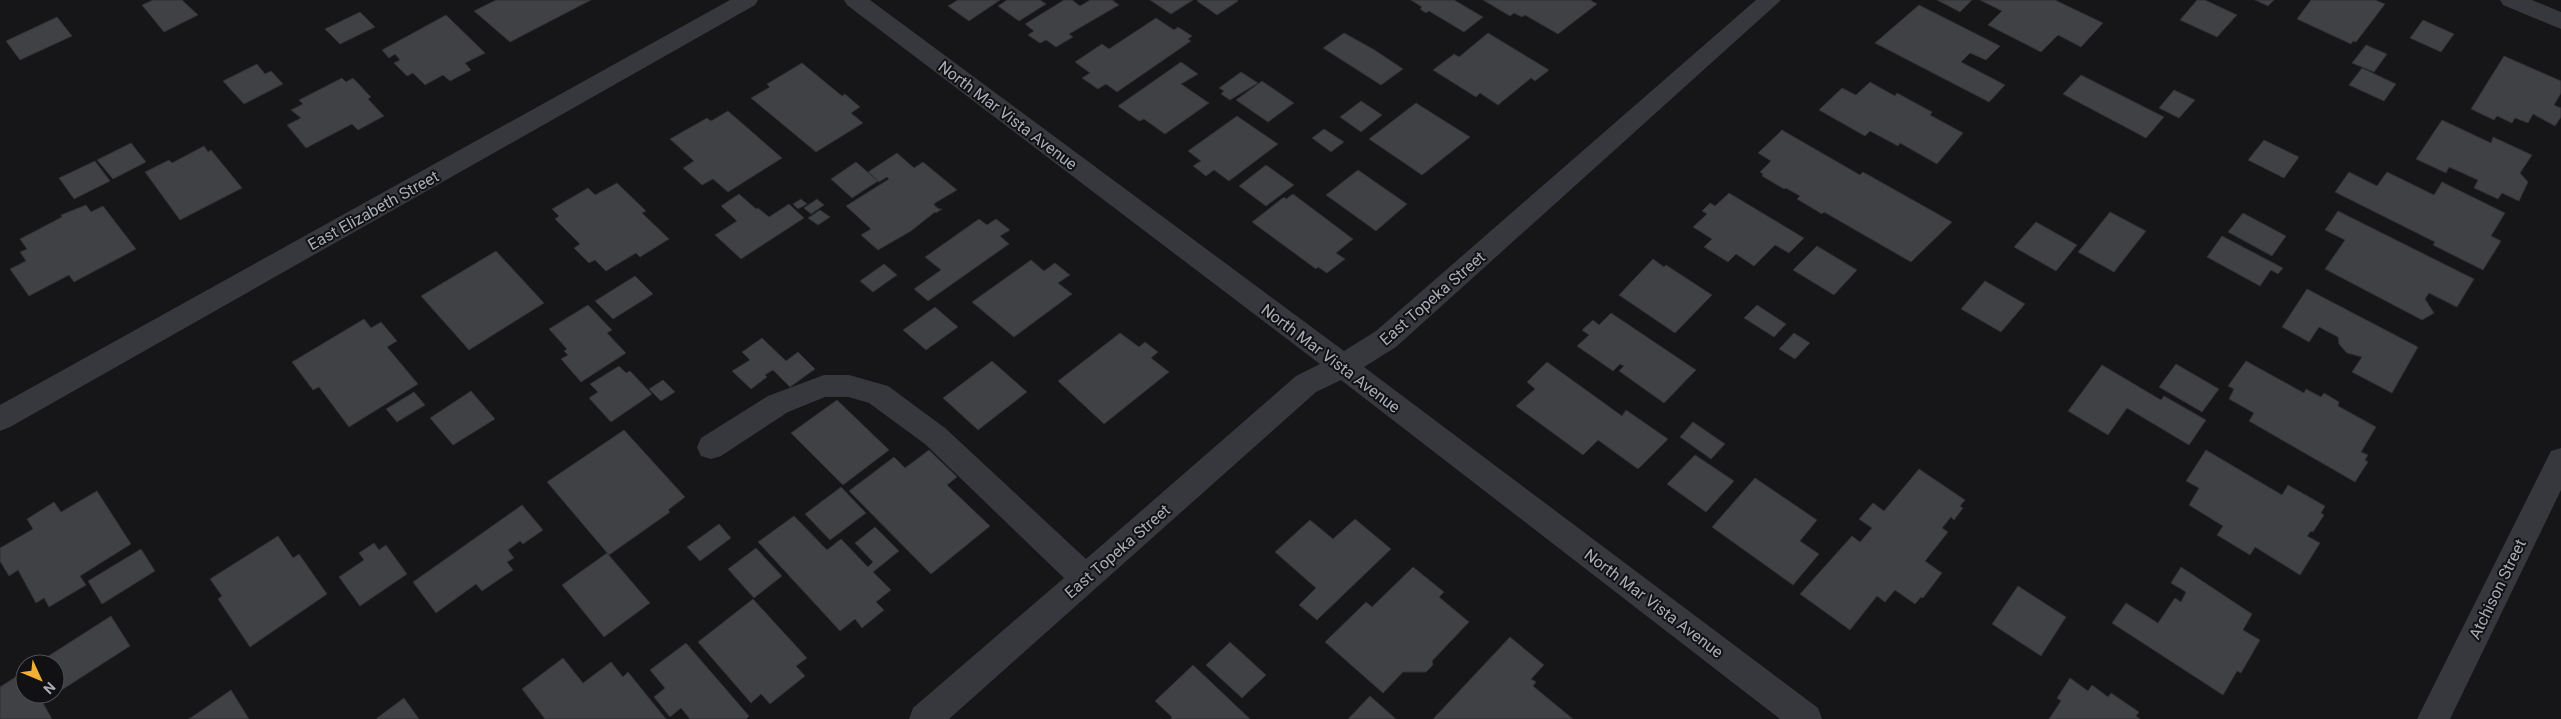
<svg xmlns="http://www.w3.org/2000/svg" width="2561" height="719" font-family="Roboto,sans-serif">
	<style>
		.building { fill: #404145; stroke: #303034 }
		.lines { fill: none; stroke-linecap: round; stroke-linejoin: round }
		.minor { fill: #37383d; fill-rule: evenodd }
		.labels { text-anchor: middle; stroke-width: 4; stroke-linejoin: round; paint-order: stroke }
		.street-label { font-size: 16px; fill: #a8adb8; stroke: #111113 }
	</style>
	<rect width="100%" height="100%" fill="#161618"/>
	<g class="building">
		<path d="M153,0H182L198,15L164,32L142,5Z"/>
		<path d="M496,0H591L510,42L474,11Z"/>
		<path d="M958,0H1000L969,21L948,6Z"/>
		<path d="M1007,0H1040L1046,4L1019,21L998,6Z"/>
		<path d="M1064,0H1072L1080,6L1090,0H1112L1119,5L1069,34L1073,37L1056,47L1046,40L1040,43L1028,35L1034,31L1025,24Z"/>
		<path d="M1150,0H1193L1171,14Z"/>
		<path d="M1199,0H1237L1238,1L1217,15L1197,1Z"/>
		<path d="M1411,0H1454L1483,17L1464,32L1429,11L1426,13L1420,9L1422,7Z"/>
		<path d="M1483,0H1590L1597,4L1558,34L1525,15L1522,17L1514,13L1510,16Z"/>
		<path d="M1937,0H1972L1960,12Z"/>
		<path d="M1980,0H2055L2103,23L2081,47L2058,35L2041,52L1988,25L2002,11Z"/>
		<path d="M2197,0H2205L2237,15L2217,37L2180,20Z"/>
		<path d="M2255,0H2274L2268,6Z"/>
		<path d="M2311,0H2375L2385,4L2356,42L2353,41L2351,44L2297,19Z"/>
		<path d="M1919,5L2000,46L1986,60L1970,53L1961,62L2005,85L1989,102L1875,43Z"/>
		<path d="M360,12L375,27L340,44L325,29Z"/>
		<path d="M446,15L485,53L465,63L471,70L450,81L443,75L425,85L413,73L407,76L394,63L400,60L395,54L389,58L382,50Z"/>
		<path d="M57,17L72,36L20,60L6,41Z"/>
		<path d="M1156,18L1174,30L1178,27L1192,36L1188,39L1191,41L1117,92L1106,84L1098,89L1082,78L1090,73L1075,62L1102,44L1109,49Z"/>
		<path d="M2423,20L2454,34L2441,52L2410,38Z"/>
		<path d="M1344,33L1373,49L1403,69L1381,85L1323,48Z"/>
		<path d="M1488,33L1549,70L1535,81L1531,78L1498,105L1480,93L1476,97L1433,70L1454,54L1459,57Z"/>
		<path d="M2366,45L2387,54L2374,72L2352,63Z"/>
		<path d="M2504,56L2561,81V93L2554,105L2561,108V117L2555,126L2533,114L2528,123L2515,118L2512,123L2497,116L2494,120L2471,109Z"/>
		<path d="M1181,62L1198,74L1181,84L1209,103L1165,134L1144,119L1139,121L1118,106Z"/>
		<path d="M802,63L842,96L845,94L860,107L851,113L863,123L816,152L751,98L770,87L767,84Z"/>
		<path d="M257,64L265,74L271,71L283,84L244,104L223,81Z"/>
		<path d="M2362,68L2396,84L2384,101L2349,85Z"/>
		<path d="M1241,72L1258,83L1230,100L1221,94L1224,91L1219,88Z"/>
		<path d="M2081,75L2164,117L2146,138L2063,94Z"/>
		<path d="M342,78L346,82L353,78L371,97L368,99L384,116L358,130L352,124L306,148L287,125L301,118L291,110L303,104L299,100Z"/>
		<path d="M1262,81L1294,103L1268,122L1236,100Z"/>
		<path d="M1870,82L1895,96L1897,93L1932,112L1930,115L1963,133L1937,164L1900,143L1898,146L1870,131L1865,136L1819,110L1842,88L1856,95Z"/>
		<path d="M2174,90L2195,100L2179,118L2159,108Z"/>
		<path d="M1361,101L1382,115L1361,132L1340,117Z"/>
		<path d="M1416,103L1470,137L1422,175L1369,139Z"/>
		<path d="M728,111L782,158L728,192L713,179L702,185L683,168L694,161L670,139L707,118L711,121Z"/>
		<path d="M1237,116L1278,144L1229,181L1214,170L1206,176L1193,166L1201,161L1188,151Z"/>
		<path d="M2442,120L2491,143L2493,137L2532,155L2520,173L2528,182L2519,201L2502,193L2498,199L2474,188L2478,180L2449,167L2446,173L2416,159Z"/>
		<path d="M1324,129L1344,142L1331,152L1312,138Z"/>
		<path d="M1782,130L1860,175L1863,172L1952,222L1911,262L1824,212L1822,214L1797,199L1800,196L1786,188L1784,189L1762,176L1763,174L1760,172L1771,161L1758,153Z"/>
		<path d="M2264,140L2299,157L2284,178L2248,160Z"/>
		<path d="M131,143L146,162L113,179L97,160Z"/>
		<path d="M204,146L208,152L211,150L242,188L180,220L145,172L169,160L172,163Z"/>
		<path d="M897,153L914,168L923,162L957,190L935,203L934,205L939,209H942L936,213L935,212L911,231L878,250L861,235L871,229L846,206L889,179L887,177L879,182L868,172Z"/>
		<path d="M95,161L110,181L74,199L59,178Z"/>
		<path d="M856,162L878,181L852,198L831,179Z"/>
		<path d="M1266,165L1294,185L1266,206L1239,186Z"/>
		<path d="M1358,170L1407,204L1376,231L1326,195Z"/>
		<path d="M2349,172L2377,186L2387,172L2434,195L2442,182L2505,213L2491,236L2501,241L2483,270L2433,245L2435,242L2335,192Z"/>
		<path d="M617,183L646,211L642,213L669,239L640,257L636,253L606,271L595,260L589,263L574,248L580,244L555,219L559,216L552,209L588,188L595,195Z"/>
		<path d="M1729,193L1804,238L1789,253L1775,245L1754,266L1736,254L1728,262L1704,247L1712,239L1693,227L1707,214L1702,211L1710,203L1715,206Z"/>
		<path d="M739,194L756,209L758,208L769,217L789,204L804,218L741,259L715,235L737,221L721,206Z"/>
		<path d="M1293,194L1353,239L1336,253L1345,259L1327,273L1318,267L1316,269L1252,222L1284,197L1286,199Z"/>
		<path d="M801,199L807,204L798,209L793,204Z"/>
		<path d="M817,199L824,205L811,214L804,208Z"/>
		<path d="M86,205L91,212L103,206L136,249L74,282L69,275L29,296L10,269L26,261L20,252L27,249L20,239L62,217L61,215Z"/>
		<path d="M820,210L830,217L818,225L808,218Z"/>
		<path d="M2338,211L2474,279L2457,307L2429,293L2425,299L2434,313L2422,320L2325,269L2345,240L2325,230Z"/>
		<path d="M2110,212L2146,231L2114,272L2078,252Z"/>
		<path d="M2243,213L2286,236L2272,256L2228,232Z"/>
		<path d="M979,219L987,225L996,219L1010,230L1000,236L1009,244L928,301L914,289L941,270L925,257Z"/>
		<path d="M2036,222L2077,245L2056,271L2014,247Z"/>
		<path d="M2222,236L2283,268L2278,274L2271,270L2260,286L2207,257Z"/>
		<path d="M1817,246L1857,270L1834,295L1793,270Z"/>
		<path d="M496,251L544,303L469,350L421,296Z"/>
		<path d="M1653,259L1664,267L1666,265L1712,295L1675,333L1619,295Z"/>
		<path d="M1031,260L1044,271L1055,263L1070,275L1058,283L1072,294L1014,337L972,302Z"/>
		<path d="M884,264L897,275L873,292L860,281Z"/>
		<path d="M635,276L653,294L613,319L595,301Z"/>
		<path d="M1985,281L2025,304L2001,332L1961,309Z"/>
		<path d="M2307,289L2418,347L2392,393L2352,372L2362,357L2347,353L2339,344L2338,337L2319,327L2309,342L2282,327Z"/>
		<path d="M588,305L612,330L607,333L626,353L581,382L561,359L568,355L564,351L567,349L549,329Z"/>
		<path d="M1757,305L1786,324L1774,337L1744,318Z"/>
		<path d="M935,307L958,327L926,350L903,330Z"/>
		<path d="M1611,313L1696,370L1664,403L1619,371L1624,366L1620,364L1613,371L1577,346L1589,335L1582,330L1593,320L1599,325Z"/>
		<path d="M364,319L371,328L381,322L397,341L387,347L418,384L349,427L319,387L313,390L292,362Z"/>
		<path d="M1120,333L1139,347L1145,342L1158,352L1151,358L1169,372L1104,424L1058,381Z"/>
		<path d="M1794,333L1810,343L1795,359L1779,349Z"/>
		<path d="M762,338L786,361L798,352L815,369L790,387L773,370L765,375L767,377L751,389L732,371L750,360L742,352Z"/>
		<path d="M992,361L1027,392L978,430L943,398Z"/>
		<path d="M2246,361L2304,393L2306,389L2321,397L2324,393L2339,402L2338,406L2376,427L2361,452L2368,455L2365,460L2368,462L2355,482L2249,421L2254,413L2229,399L2234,389L2228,386Z"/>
		<path d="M1547,362L1622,416L1626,410L1668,439L1638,469L1598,440L1583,455L1516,406L1535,389L1527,382Z"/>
		<path d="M2176,364L2219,389L2202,412L2159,387Z"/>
		<path d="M2102,365L2161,400L2164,396L2206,420L2189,445L2127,408L2108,435L2068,411Z"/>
		<path d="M619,366L626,373L630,371L652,394L611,422L589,398L598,392L590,384Z"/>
		<path d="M663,380L675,392L661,401L649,389Z"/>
		<path d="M471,391L495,419L453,445L430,418Z"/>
		<path d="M414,392L425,405L397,422L386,409Z"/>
		<path d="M837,400L889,450L843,485L791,433Z"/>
		<path d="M1693,422L1725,444L1711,459L1680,437Z"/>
		<path d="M624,430L685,497L668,510L670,512L609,555L547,482Z"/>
		<path d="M929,450L957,477L947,485L990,526L931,574L849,491L894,457L905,468Z"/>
		<path d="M2206,450L2282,495L2288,485L2325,506L2321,513L2324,515L2313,532L2311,531L2307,536L2320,543L2300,575L2255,547L2250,555L2217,535L2223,526L2189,505L2199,488L2186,481Z"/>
		<path d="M1695,455L1734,481L1706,512L1667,484Z"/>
		<path d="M1919,469L1965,500L1960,506L1963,508L1954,520L1951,517L1942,528L1948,532L1925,561L1942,573L1923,598L1921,597L1915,604L1895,590L1885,602L1877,596L1850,630L1800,594L1852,536L1860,542L1872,528L1859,519L1873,503L1884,511Z"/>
		<path d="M1755,478L1817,520L1800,541L1819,554L1793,585L1712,527Z"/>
		<path d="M841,487L866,513L830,540L805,514Z"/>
		<path d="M97,491L131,544L80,576L86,585L49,607L44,598L36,603L18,570L9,576L0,561V548L33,529L27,519L54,502L61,512Z"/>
		<path d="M522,505L543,530L523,544L520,541L508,550L514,558L507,562L513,570L482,591L476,584L436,613L413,582Z"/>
		<path d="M794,516L827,550L841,539L868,567L873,562L855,543L875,527L899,551L873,572L891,590L876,602L884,610L862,628L855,619L840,631L758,542Z"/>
		<path d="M1355,519L1391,549L1317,620L1299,605L1316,588L1275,552L1310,520L1333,539Z"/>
		<path d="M719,524L731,538L700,561L687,547Z"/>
		<path d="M278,536L293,558L299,554L327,594L250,647L218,599L222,596L210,579Z"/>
		<path d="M374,543L379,550L386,545L407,574L360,606L339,577L364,560L359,553Z"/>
		<path d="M756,548L782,576L754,598L728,569Z"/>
		<path d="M141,549L155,571L102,604L88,581Z"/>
		<path d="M607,553L650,603L604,637L562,585Z"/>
		<path d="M1413,567L1444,592L1439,597L1469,622L1432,661L1433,665L1426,672H1403L1383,693L1325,642L1366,602L1372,607Z"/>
		<path d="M2181,567L2252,614L2243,630L2260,640L2241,673L2237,671L2223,695L2112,623L2126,603L2158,623L2175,598L2181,602L2186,592L2171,583Z"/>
		<path d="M2018,586L2066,617L2041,656L1992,624Z"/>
		<path d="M753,599L807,658L796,666L805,676L770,704L761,694L751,703L698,642Z"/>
		<path d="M111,616L130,646L46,700L43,694H55V664H36Z"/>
		<path d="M1510,637L1544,665L1531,679L1536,682L1533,686L1573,719H1433Z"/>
		<path d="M1230,642L1266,675L1242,698L1206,665Z"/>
		<path d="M686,643L749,716L746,719H690L681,708L670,717L654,697L665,688L650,670Z"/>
		<path d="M563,658L583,683L611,662L623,677L628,672L666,719H545L522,689Z"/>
		<path d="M1193,665L1250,719H1170L1172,717L1155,701Z"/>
		<path d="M25,671V694H38L52,719H0V687Z"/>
		<path d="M2070,678L2088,691L2092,685L2108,697L2111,693L2139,712L2136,716L2140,719H2049L2061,701L2057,698Z"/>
		<path d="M231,690L249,719H189Z"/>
		<path d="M1370,696L1396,719H1348Z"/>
		<path d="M404,698L419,719H377V718Z"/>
	</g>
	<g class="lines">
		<g class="minor">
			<path d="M730,0H758L755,5L10,427L0,431V405Z"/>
			<path d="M844,0H870L1344,351L1376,331L1756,0H1781L1396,347L1364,367L1818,708L1822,719H1780L1341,380L1316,392L949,719H909L913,708L1064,578L925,444L869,403L849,397H825L788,412L721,456L711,459L701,456L697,447L701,438L768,396L824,375H849L888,386L945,428L1086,559L1296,376L1320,364L847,5Z"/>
			<path d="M2500,0H2532L2561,12V29L2503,5Z"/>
			<path d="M2561,448V490L2450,719H2417L2551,451Z"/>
		</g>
	</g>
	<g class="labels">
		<g class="street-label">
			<text transform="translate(1008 115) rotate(37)" y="6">North Mar Vista Avenue</text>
			<text transform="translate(373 210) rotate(-29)" y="6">East Elizabeth Street</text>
			<text transform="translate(1432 298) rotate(-41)" y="6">East Topeka Street</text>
			<text transform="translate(1331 358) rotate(37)" y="6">North Mar Vista Avenue</text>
			<text transform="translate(1117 551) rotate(-41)" y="6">East Topeka Street</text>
			<text transform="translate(2497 589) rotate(-64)" y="6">Atchison Street</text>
			<text transform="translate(1654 603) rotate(37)" y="6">North Mar Vista Avenue</text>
		</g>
	</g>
	<g transform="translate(40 679) rotate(134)"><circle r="24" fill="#111113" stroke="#4d4f55"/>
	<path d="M0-4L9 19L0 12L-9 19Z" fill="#f2b134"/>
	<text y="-8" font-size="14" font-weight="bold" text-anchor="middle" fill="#a8adb8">N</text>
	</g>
</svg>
